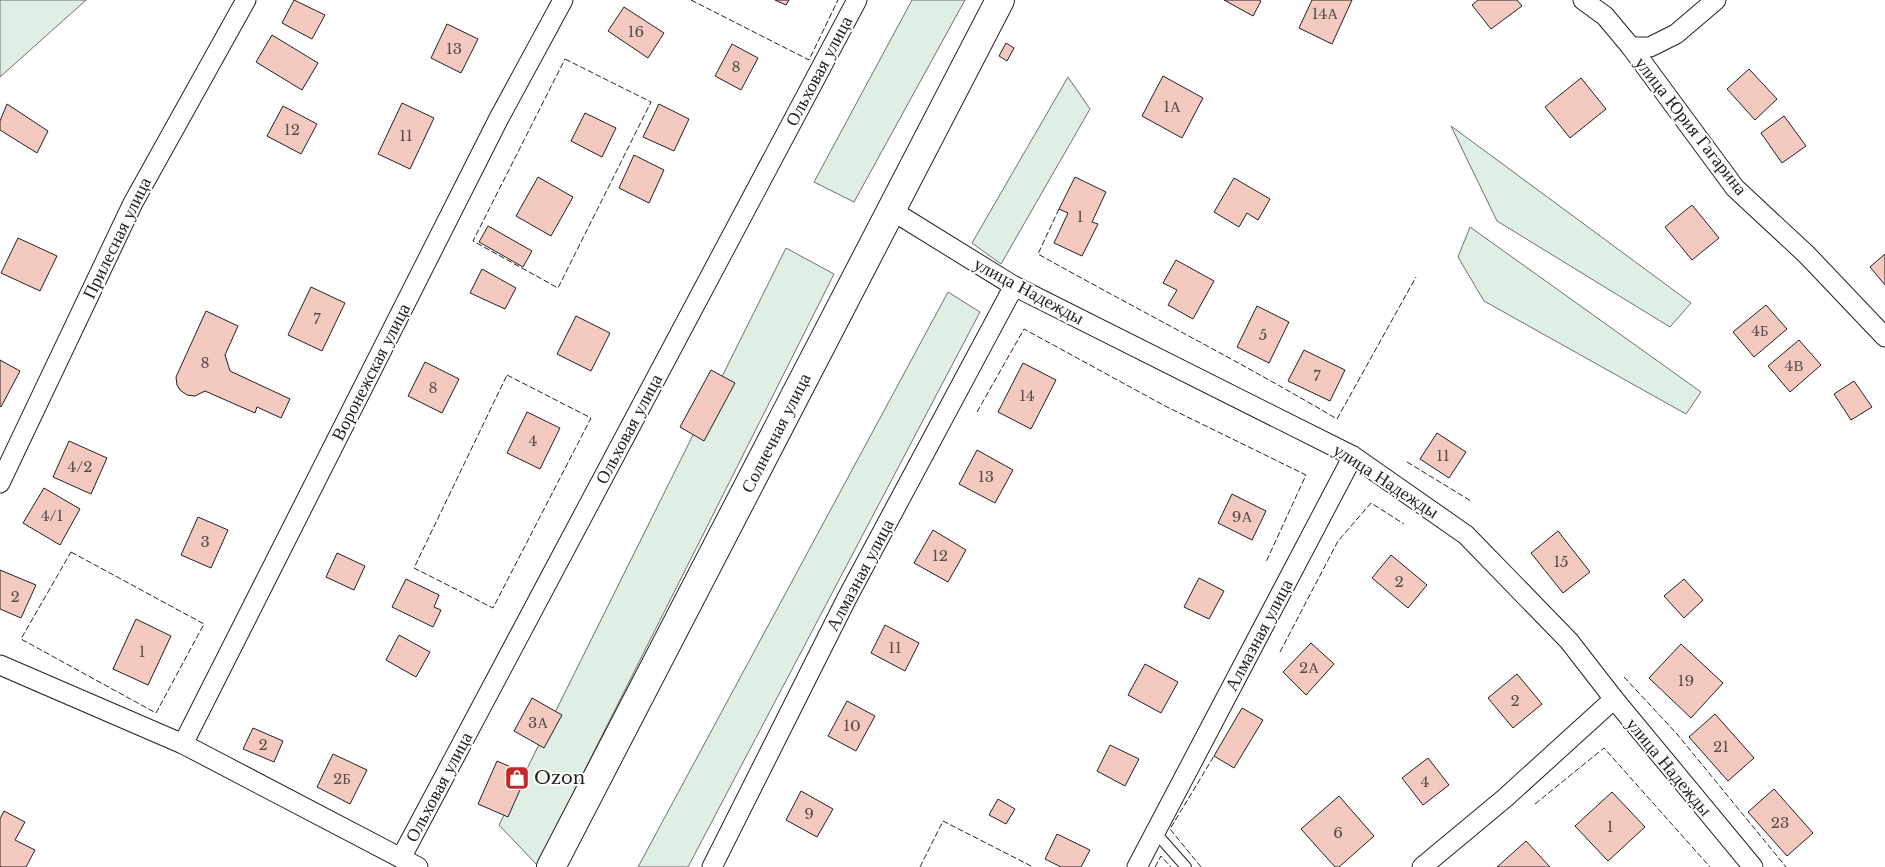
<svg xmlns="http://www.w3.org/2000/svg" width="1885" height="867" font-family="'Libre Baskerville',serif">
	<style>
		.green { fill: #e0efe3; stroke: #6f6f6f }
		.building { fill: #f3c9c0; stroke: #222 }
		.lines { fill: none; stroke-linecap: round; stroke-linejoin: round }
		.lane-casing { stroke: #222; stroke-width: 12 }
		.street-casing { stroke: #222; stroke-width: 21 }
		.secondary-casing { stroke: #222; stroke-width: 30 }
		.lane { stroke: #fff; stroke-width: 10 }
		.street { stroke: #fff; stroke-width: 19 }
		.secondary { stroke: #fff; stroke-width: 28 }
		.fence { stroke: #222; stroke-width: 1; stroke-dasharray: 6 2.5; stroke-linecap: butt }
		.labels { text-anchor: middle; stroke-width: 4; stroke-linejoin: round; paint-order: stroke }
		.number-label { font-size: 15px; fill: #564c4a }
		.street-label { font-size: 18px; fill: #222; stroke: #fff }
		.poi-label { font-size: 18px; fill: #222; stroke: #fff; text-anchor: start }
	</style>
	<rect width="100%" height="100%" fill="#fff"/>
	<g class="green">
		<path d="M0,0H86L0,77Z"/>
		<path d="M912,0H965L854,202L814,182Z"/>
		<path d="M1068,77L1090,109L1001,264L972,243Z"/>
		<path d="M1451,126L1691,303L1670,327L1497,221Z"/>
		<path d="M1470,227L1701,392L1686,414L1484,301L1458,257Z"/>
		<path d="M786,248L834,274L537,865L499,825Z"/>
		<path d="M948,292L980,312L688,867H638Z"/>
	</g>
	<g class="building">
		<path d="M294,0L325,15L312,39L282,23Z"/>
		<path d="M775,0H789L786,5Z"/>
		<path d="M1224,0H1259L1261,1L1253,16Z"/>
		<path d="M1312,0H1352L1332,44L1299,28Z"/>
		<path d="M1478,0H1517L1522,6L1491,29L1472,5Z"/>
		<path d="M624,7L664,33L648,58L608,31Z"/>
		<path d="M447,24L478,39L461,73L431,58Z"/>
		<path d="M272,35L318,63L302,90L256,62Z"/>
		<path d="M1006,43L1014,48L1007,61L999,56Z"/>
		<path d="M732,44L758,58L741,90L715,76Z"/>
		<path d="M1749,69L1777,99L1755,120L1727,89Z"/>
		<path d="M1163,76L1203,98L1182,138L1142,116Z"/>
		<path d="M1581,78L1606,109L1570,138L1545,107Z"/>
		<path d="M402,103L434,118L410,169L378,154Z"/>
		<path d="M7,104L48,131L37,153L0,130V121Z"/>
		<path d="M659,104L689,119L674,151L643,137Z"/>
		<path d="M283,106L317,124L301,154L267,136Z"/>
		<path d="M585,113L616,128L602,157L571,141Z"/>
		<path d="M1784,116L1806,146L1782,163L1761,133Z"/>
		<path d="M634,155L664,170L649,203L619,188Z"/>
		<path d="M538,177L573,197L551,236L516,216Z"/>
		<path d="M1075,177L1106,192L1092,222L1098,224L1082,256L1054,243L1068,213L1059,209Z"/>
		<path d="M1234,178L1270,199L1258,220L1247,213L1239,227L1214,212Z"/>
		<path d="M1692,205L1719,238L1692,260L1665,227Z"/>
		<path d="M488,226L532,251L523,267L479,242Z"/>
		<path d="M18,238L57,256L40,291L1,273Z"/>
		<path d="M1885,254V285L1870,267Z"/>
		<path d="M1176,260L1214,281L1193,319L1168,305L1177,290L1163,283Z"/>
		<path d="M482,269L516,288L505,309L470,293Z"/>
		<path d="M311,287L345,303L322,351L288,335Z"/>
		<path d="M1766,305L1787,329L1754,357L1733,332Z"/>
		<path d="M1257,306L1289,322L1269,363L1237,347Z"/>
		<path d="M206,311L238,326L225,355L230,371L290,399L281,418L257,407L255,413L205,391L195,396L187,395L180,390L177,385L176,377Z"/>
		<path d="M576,316L610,333L591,371L557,354Z"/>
		<path d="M1799,340L1821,365L1790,392L1768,366Z"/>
		<path d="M1304,350L1345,370L1330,401L1288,381Z"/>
		<path d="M0,360L20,371L1,407L0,406Z"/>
		<path d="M425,362L459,379L442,413L408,396Z"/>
		<path d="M1023,363L1056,380L1031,429L998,412Z"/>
		<path d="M711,370L735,383L704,441L680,427Z"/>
		<path d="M1854,381L1872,407L1851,420L1834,394Z"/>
		<path d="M527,412L560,428L540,469L507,453Z"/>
		<path d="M1437,433L1466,452L1449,478L1420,459Z"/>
		<path d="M69,441L107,458L91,494L53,477Z"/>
		<path d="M977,450L1013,470L995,503L959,484Z"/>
		<path d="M44,488L80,509L60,545L23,523Z"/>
		<path d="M1232,494L1266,511L1252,540L1218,523Z"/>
		<path d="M198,517L228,530L211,568L181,555Z"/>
		<path d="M933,530L966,550L948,582L914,563Z"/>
		<path d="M1558,531L1590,572L1563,593L1531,553Z"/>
		<path d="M337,553L365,566L354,590L326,577Z"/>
		<path d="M1391,555L1427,585L1408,608L1372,578Z"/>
		<path d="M0,570L36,585L21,618L0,609Z"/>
		<path d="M1199,578L1224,591L1209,619L1184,607Z"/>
		<path d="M406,579L439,595L434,607L441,610L433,627L392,607Z"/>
		<path d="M1684,579L1703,600L1684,618L1664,596Z"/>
		<path d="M136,619L171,636L148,685L113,669Z"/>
		<path d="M885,625L919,643L905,671L871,653Z"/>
		<path d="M399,635L430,652L416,677L386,660Z"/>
		<path d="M1311,643L1334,664L1306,695L1283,672Z"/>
		<path d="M1681,644L1723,683L1691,718L1649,678Z"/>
		<path d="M1145,664L1178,682L1161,713L1128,695Z"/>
		<path d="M1517,674L1542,704L1513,728L1488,698Z"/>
		<path d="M532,698L562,715L544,748L514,731Z"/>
		<path d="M847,701L875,716L856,751L828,736Z"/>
		<path d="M1242,708L1263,720L1234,768L1214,756Z"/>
		<path d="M1715,714L1754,758L1728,781L1689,737Z"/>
		<path d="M253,728L283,741L274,762L243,749Z"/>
		<path d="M1110,745L1139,759L1125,786L1097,771Z"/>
		<path d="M333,754L367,770L350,804L317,787Z"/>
		<path d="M1428,758L1449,785L1423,805L1402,778Z"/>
		<path d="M497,761L527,774L508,817L478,804Z"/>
		<path d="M1774,789L1813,833L1787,856L1748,812Z"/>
		<path d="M801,791L833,809L817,837L786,820Z"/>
		<path d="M1612,792L1645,827L1608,861L1575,826Z"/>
		<path d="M1339,796L1374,836L1339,867H1335L1301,829Z"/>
		<path d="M998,799L1015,809L1006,824L989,815Z"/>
		<path d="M4,811L25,822L15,840L35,850L26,867H0V819Z"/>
		<path d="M1057,834L1090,850L1081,867H1061L1045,859Z"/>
		<path d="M1526,841L1550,867H1497Z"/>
	</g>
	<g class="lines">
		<defs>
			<path id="lane" d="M1155,832L1186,867"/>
			<g id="street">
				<path d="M1583,0L1605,16L1631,47L1735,188L1807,255L1885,337"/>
				<path d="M1631,47H1650L1676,34L1716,0"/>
				<path d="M891,210L1014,286L1353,456L1466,535L1569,641L1614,699L1753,867"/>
				<path d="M0,483L133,203L246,0"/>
				<path d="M0,665L183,744L418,867"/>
				<path d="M183,744L498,120L563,0"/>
				<path d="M401,858L857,0"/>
				<path d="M712,867L847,598L1014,286"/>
				<path d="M1137,867L1353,456"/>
				<path d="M1422,867L1505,798L1614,699"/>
			</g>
			<path id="secondary" d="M551,867L1000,0"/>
		</defs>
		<use href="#lane" class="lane-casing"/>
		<use href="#street" class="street-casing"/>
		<use href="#secondary" class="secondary-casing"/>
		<use href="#lane" class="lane"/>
		<use href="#street" class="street"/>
		<use href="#secondary" class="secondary"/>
		<g class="fence">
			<path d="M691,0L809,60L838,0"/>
			<path d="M565,59L651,102L558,288L473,241Z"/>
			<path d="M1059,209L1038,254C1138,310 1239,361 1337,419L1416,277"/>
			<path d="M507,375L591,418L493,608L414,568Z"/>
			<path d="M977,412L1024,329L1165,406L1306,475L1266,562"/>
			<path d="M1407,462L1471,501"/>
			<path d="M71,552L204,624L156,713L21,639Z"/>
			<path d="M1280,652L1338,541L1371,503L1404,524"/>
			<path d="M1624,677L1677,734L1786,867"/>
			<path d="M1535,804L1604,748L1710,867"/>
			<path d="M920,867L943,821L1033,867"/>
			<path d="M1155,867L1161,856L1171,867"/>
			<path d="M1201,867L1170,829L1214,756"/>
		</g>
	</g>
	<defs>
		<symbol id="shop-square" viewBox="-11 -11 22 22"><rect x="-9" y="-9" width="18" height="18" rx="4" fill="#c62828" stroke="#fff"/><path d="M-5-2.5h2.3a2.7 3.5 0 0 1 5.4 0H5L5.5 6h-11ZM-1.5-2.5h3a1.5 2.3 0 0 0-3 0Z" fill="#fff"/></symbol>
	</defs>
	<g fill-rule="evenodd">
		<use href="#shop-square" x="503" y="764" width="28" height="28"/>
	</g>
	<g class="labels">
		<g class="number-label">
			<text x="1325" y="19">14А</text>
			<text x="636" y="37">16</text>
			<text x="454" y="54">13</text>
			<text x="736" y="72">8</text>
			<text x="1172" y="112">1А</text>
			<text x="292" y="135">12</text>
			<text x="406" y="141">11</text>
			<text x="1080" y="222">1</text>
			<text x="317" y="324">7</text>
			<text x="1760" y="336">4Б</text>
			<text x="1263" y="340">5</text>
			<text x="205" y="368">8</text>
			<text x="1794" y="371">4В</text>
			<text x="1317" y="381">7</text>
			<text x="433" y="393">8</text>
			<text x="1027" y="401">14</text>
			<text x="533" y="446">4</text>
			<text x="1443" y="461">11</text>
			<text x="80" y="472">4/2</text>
			<text x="986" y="482">13</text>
			<text x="52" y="521">4/1</text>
			<text x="1242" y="522">9А</text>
			<text x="205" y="547">3</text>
			<text x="940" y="561">12</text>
			<text x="1561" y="567">15</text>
			<text x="1399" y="587">2</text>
			<text x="15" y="602">2</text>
			<text x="895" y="653">11</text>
			<text x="142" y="657">1</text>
			<text x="1309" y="673">2А</text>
			<text x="1686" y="686">19</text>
			<text x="1515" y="706">2</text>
			<text x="538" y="728">3А</text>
			<text x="852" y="731">10</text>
			<text x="263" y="750">2</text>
			<text x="1721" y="752">21</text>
			<text x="342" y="784">2Б</text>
			<text x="1425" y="787">4</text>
			<text x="809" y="819">9</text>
			<text x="1780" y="828">23</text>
			<text x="1610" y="832">1</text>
			<text x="1338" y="838">6</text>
		</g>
		<g class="street-label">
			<text transform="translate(819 71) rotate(-62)" y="6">Ольховая улица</text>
			<text transform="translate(1691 126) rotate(52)" y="6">улица Юрия Гагарина</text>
			<text transform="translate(117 238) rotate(-64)" y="6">Прилесная улица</text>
			<text transform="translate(1029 291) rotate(28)" y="6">улица Надежды</text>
			<text transform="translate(371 372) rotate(-63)" y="6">Воронежская улица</text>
			<text transform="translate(629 429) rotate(-62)" y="6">Ольховая улица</text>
			<text transform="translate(776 433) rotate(-63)" y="6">Солнечная улица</text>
			<text transform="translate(1386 481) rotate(33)" y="6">улица Надежды</text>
			<text transform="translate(860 575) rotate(-62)" y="6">Алмазная улица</text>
			<text transform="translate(1259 635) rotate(-62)" y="6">Алмазная улица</text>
			<text transform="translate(1669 767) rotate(50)" y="6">улица Надежды</text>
			<text transform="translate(439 787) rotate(-62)" y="6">Ольховая улица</text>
		</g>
		<g class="poi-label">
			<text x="534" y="784">Ozon</text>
		</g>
	</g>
</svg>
